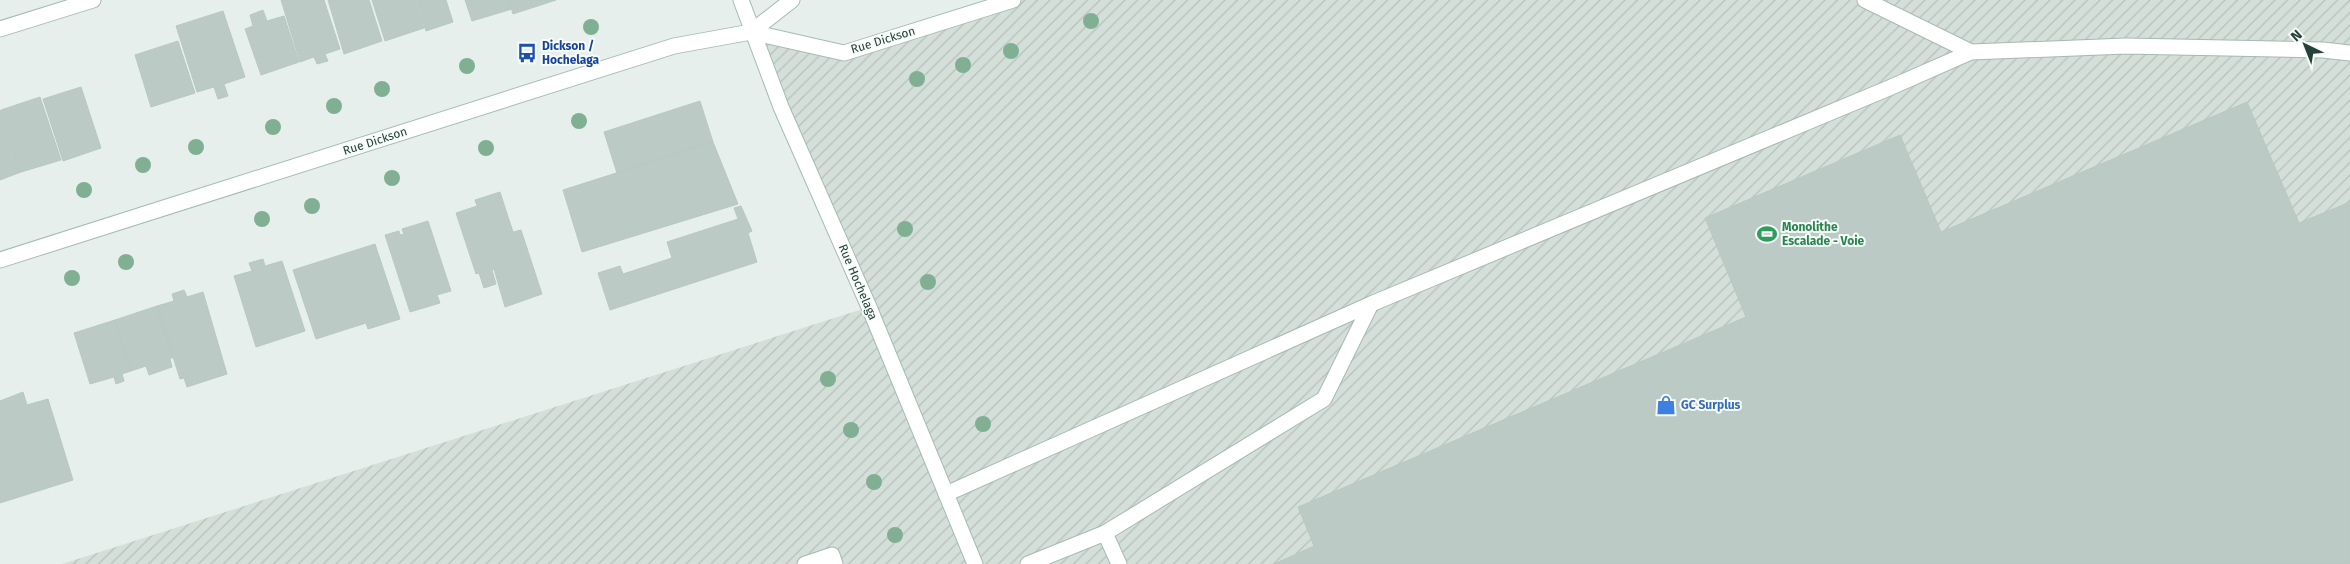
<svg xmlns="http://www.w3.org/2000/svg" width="2350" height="564" font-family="'Fira Sans',sans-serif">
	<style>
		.industrial { fill: url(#industrial-furrows) }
		.building { fill: #bbcac4; stroke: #b8c9c2 }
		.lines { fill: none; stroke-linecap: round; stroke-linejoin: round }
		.lane-casing { stroke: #a8b8b2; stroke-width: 17 }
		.secondary-casing { stroke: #a4bbb3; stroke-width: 17 }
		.lane { stroke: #fff; stroke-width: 15 }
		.secondary { stroke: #fff; stroke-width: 15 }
		.tree { fill: #80af93 }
		.labels { text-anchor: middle; stroke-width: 4; stroke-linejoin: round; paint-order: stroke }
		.street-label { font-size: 12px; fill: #24423a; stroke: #f7fbf9 }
		.transit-label { font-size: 12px; font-weight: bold; fill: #164399; stroke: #f7fbf9; text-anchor: start }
		.leisure-label { font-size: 12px; font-weight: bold; fill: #27864d; stroke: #f7fbf9; text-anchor: start }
		.shop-label { font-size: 12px; font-weight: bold; fill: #366cbe; stroke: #f7fbf9; text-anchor: start }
	</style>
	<defs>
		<pattern id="industrial-furrows" width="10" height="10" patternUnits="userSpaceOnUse" patternTransform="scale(1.25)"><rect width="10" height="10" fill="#d4dfda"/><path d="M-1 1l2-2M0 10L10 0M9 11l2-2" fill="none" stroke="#b6c1bc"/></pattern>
	</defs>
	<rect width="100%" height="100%" fill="#e6efeb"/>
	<path class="industrial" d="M1013,0H2350V564H62L869,307L751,32L827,50Z"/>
	<g class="building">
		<path d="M281,0H324L340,49L325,54L328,61L317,64L314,57L300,62Z"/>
		<path d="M328,0H369L382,41L344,54Z"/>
		<path d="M372,0H415L424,28L385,41Z"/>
		<path d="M416,0H446L453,22L426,31Z"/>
		<path d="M465,0H509L512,9L472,21Z"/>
		<path d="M509,0H556L513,14Z"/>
		<path d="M263,10L267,21L284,16L299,62L261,75L245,29L253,26L250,15Z"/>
		<path d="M223,11L245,77L224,84L228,96L218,99L214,87L197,92L176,26Z"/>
		<path d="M178,41L195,93L151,107L135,55Z"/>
		<path d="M81,87L101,148L63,161L43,99Z"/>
		<path d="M40,97L61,160L21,172L1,110Z"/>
		<path d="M700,101L713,142L617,173L604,132Z"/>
		<path d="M2247,102L2299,223L2350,202V564H1274L1314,546L1298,507L1746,317L1705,218L1900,135L1941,232Z"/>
		<path d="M0,110L21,172L0,180Z"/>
		<path d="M713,142L738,204L582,252L563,190Z"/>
		<path d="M500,192L513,232L521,230L542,294L505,307L494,269L492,270L496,284L484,288L479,273L476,274L456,213L477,206L475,200Z"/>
		<path d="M741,206L752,231L748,233L757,262L610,310L598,273L620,266L623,274L672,258L667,242L738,219L734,208Z"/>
		<path d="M428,221L451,291L437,295L440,303L410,312L385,235L399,231L400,235L404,234L402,229Z"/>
		<path d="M375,244L400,319L368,329L366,323L316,339L293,270Z"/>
		<path d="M263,259L265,266L282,261L305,331L256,347L234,276L252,271L249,263Z"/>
		<path d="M184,290L187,297L203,292L227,374L187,387L184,378L180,379L157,306L174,301L172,294Z"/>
		<path d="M157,306L173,357L170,359L172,367L149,375L146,366L131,371L115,320Z"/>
		<path d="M115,320L131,371L122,374L124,381L116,384L114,377L90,384L74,333Z"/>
		<path d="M23,392L27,405L48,399L73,480L0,503V401Z"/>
	</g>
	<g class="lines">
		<defs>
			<g id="lane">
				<path d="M1865,0L1971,52"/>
				<path d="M0,29L93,0"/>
				<path d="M946,494L1371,304L1889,88L1971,52L2126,46L2323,50L2350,53"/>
				<path d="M1105,533L1119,564"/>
				<path d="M805,564L832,555L835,564"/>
				<path d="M1028,564L1105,533L1324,399L1371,304"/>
			</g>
			<g id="secondary">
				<path d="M741,0L781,107L869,307L975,564"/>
				<path d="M751,32L792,0"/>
				<path d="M0,260L674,46L751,32L844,53L1013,0"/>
			</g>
		</defs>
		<use href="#lane" class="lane-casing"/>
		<use href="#secondary" class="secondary-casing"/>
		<use href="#lane" class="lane"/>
		<use href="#secondary" class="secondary"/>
	</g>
	<g class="tree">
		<circle cx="1091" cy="21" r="8"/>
		<circle cx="591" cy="27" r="8"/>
		<circle cx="1011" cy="51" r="8"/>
		<circle cx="963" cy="65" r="8"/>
		<circle cx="467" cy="66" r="8"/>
		<circle cx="917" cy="79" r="8"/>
		<circle cx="382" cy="89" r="8"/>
		<circle cx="334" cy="106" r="8"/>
		<circle cx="579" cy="121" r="8"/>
		<circle cx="273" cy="127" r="8"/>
		<circle cx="196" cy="147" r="8"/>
		<circle cx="486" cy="148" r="8"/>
		<circle cx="143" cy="165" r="8"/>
		<circle cx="392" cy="178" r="8"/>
		<circle cx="84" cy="190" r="8"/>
		<circle cx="312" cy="206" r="8"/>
		<circle cx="262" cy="219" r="8"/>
		<circle cx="905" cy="229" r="8"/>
		<circle cx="126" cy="262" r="8"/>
		<circle cx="72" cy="278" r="8"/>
		<circle cx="928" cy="282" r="8"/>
		<circle cx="828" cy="379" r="8"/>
		<circle cx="983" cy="424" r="8"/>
		<circle cx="851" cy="430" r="8"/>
		<circle cx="874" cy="482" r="8"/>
		<circle cx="895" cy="535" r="8"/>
	</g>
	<defs>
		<symbol id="bus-bare" viewBox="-9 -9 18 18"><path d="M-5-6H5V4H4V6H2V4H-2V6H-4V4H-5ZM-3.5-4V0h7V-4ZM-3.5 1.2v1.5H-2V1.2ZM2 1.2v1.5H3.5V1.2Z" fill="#1a4fb4" stroke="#f7fbf9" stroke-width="2.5" paint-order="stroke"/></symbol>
		<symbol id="stadium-bare" viewBox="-9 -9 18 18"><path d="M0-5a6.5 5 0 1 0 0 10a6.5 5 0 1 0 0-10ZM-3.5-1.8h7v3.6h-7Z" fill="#2e9e5b" stroke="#f7fbf9" stroke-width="2.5" paint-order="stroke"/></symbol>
		<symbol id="shop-bare" viewBox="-9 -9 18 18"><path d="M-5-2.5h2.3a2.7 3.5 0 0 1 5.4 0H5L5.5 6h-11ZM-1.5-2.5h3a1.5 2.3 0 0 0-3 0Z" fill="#3f7fe0" stroke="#f7fbf9" stroke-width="2.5" paint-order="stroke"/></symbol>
	</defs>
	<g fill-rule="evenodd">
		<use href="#bus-bare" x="513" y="39" width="28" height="28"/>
		<use href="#stadium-bare" x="1753" y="220" width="28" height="28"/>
		<use href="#shop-bare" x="1652" y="391" width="28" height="28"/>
	</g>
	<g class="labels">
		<g class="street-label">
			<text transform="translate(883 40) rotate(-17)" y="4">Rue Dickson</text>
			<text transform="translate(375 141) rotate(-18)" y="4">Rue Dickson</text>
			<text transform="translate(858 282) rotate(67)" y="4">Rue Hochelaga</text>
		</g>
		<g class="transit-label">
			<text x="542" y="50">Dickson /<tspan x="542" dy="14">Hochelaga</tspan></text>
		</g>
		<g class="leisure-label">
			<text x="1782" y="231">Monolithe<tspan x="1782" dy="14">Escalade - Voie</tspan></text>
		</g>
		<g class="shop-label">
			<text x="1681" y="409">GC Surplus</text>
		</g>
	</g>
	<g transform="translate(2305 45) rotate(317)" stroke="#f7fbf9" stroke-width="4" paint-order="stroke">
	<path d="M0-4L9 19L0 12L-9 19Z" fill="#24423a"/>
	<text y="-8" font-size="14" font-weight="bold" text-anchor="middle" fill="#24423a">N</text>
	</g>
</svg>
